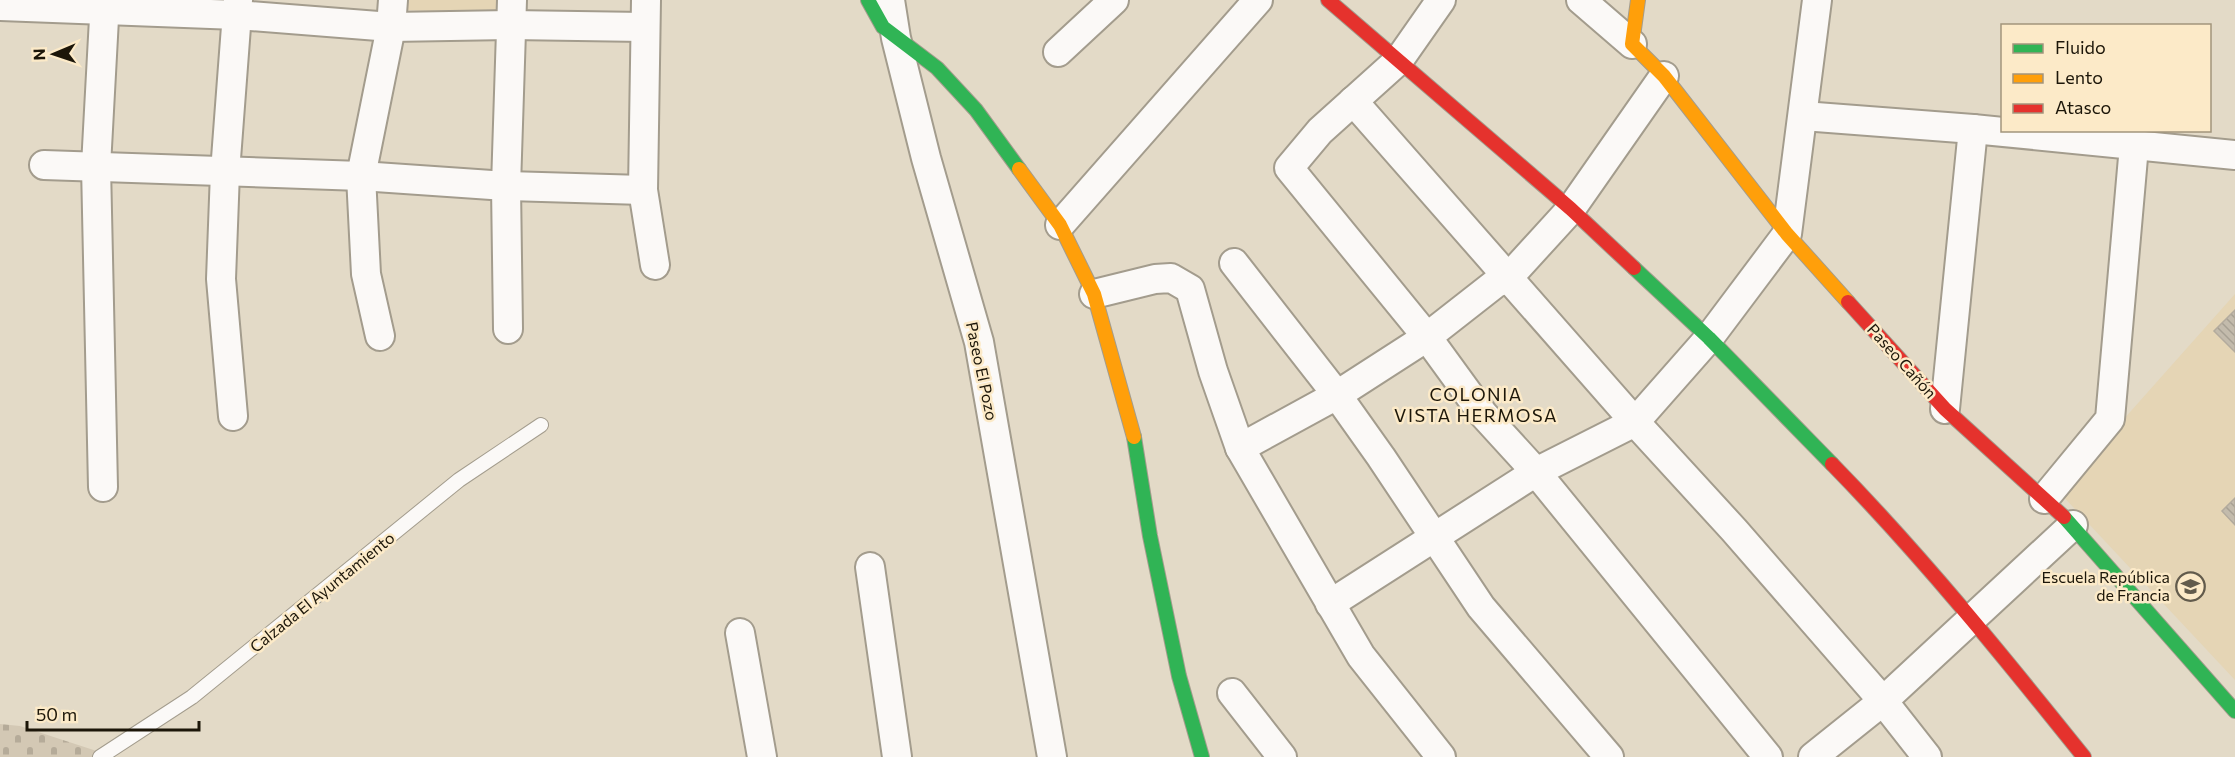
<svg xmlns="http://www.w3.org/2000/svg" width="2235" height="757" font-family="Commissioner,sans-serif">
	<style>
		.built { fill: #e5d5b5 }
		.cemetery { fill: url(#cemetery-stones) }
		.building { fill: url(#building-back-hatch); stroke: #b3ab9d; stroke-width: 1.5 }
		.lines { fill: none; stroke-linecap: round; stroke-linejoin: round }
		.lane-casing { stroke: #a39c8d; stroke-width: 16 }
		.street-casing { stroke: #a39c8d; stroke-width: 32 }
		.fast-casing { stroke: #a39c8d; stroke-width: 16 }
		.slow-casing { stroke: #a39c8d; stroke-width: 16 }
		.jam-casing { stroke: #a39c8d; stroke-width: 16 }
		.lane { stroke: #fbf9f7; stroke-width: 14 }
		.street { stroke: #fbf9f7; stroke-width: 28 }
		.fast { stroke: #30b455; stroke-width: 14 }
		.slow { stroke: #ff9f0a; stroke-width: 14 }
		.jam { stroke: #e5322d; stroke-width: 14 }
		.labels { text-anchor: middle; stroke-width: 5; stroke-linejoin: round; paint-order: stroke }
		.street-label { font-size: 16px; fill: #1c1609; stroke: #fceac8 }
		.poi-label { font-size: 16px; fill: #1c1609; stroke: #fceac8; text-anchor: end }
		.neighbourhood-label { font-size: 18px; letter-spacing: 1.5px; fill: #1c1609; stroke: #fceac8 }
	</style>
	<defs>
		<pattern id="cemetery-stones" width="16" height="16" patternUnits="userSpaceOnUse" patternTransform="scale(1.5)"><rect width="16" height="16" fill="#d3c8b4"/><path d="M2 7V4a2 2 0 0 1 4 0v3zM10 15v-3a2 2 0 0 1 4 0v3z" fill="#b5ab99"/></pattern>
		<pattern id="building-back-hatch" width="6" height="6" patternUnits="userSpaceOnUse" patternTransform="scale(1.5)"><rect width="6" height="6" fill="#c3bbac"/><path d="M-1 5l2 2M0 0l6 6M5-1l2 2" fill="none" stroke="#a7a093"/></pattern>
	</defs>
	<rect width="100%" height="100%" fill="#e3dac7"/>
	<g class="built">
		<path d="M382,0H500L499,14L382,9Z"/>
		<path d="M2235,294V680L2059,492Z"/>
	</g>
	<path class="cemetery" d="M0,724L20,726L115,757H0Z"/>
	<g class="building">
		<path d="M2235,310V352L2214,331Z"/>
		<path d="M2235,498V525L2222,511Z"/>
	</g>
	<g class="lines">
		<defs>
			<path id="lane" d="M100,757L192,697L459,480L541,425"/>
			<g id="street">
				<path d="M646,0L643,190L655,265"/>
				<path d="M890,0L896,38L926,158L979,342L1052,757"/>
				<path d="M1441,0L1399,60L1320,131L1289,168L1427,337L1483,414L1536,472L1768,757"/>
				<path d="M1581,0L1632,44"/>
				<path d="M0,6L237,15L391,27L511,25L644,27"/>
				<path d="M1058,52L1114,0"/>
				<path d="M1353,101L1635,422L1734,530L1883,701L1927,757"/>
				<path d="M1803,116L1973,129L2235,155"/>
				<path d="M44,165L361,176L506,186L643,190"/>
				<path d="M1060,225L1258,0"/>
				<path d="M1234,263L1337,395L1381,457L1481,607L1609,757"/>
				<path d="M1094,294L1155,279L1171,278L1190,289L1213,371L1240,448L1361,656L1441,757"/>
				<path d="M508,329L506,186L512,0"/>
				<path d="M380,336L366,274L361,176L391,27L393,0"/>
				<path d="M1945,409L1973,129"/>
				<path d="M233,416L221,279L225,172L238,0"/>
				<path d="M1240,448L1337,395L1427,337L1496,283L1508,278L1571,209L1664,76"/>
				<path d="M103,487L96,166L105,0"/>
				<path d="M2044,499L2110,419L2134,146"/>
				<path d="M870,567L897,757"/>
				<path d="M1330,604L1536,472L1635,422L1709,338L1787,234L1817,0"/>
				<path d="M740,633L762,757"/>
				<path d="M1232,693L1282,757"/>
				<path d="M1813,757L1883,701L2073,525"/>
			</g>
			<g id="fast">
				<path d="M868,0L883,27L937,68L976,110L1019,169"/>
				<path d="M1634,268L1709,338L1832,464"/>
				<path d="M1134,437L1150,536L1179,676L1202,757"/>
				<path d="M2064,517L2235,711"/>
			</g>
			<g id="slow">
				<path d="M1638,0L1632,44L1664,76L1787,234L1848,302"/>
				<path d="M1019,169L1060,225L1094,294L1134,437"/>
			</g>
			<g id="jam">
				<path d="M1328,0L1571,209L1634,268"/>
				<path d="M1848,302L1945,409L2064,517"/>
				<path d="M1832,464C1922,556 2003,656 2084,757"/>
			</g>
		</defs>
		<use href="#lane" class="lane-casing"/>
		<use href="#street" class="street-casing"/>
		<use href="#fast" class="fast-casing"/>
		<use href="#slow" class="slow-casing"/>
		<use href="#jam" class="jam-casing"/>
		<use href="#lane" class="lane"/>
		<use href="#street" class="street"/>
		<use href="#fast" class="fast"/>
		<use href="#slow" class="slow"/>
		<use href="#jam" class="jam"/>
	</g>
	<defs>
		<symbol id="school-ring" viewBox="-11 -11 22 22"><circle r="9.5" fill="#fceac8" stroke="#625b4c" stroke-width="1.5"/><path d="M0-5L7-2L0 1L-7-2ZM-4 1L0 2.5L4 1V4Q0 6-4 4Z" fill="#625b4c"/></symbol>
	</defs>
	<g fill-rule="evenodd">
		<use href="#school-ring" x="2174" y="570" width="33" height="33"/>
	</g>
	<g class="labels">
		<g class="street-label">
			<text transform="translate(1902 361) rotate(48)" y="6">Paseo Cañón</text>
			<text transform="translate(982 371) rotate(78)" y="6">Paseo El Pozo</text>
			<text transform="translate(322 592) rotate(-39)" y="6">Calzada El Ayuntamiento</text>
		</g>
		<g class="poi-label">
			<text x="2170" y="583">Escuela República<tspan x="2170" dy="18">de Francia</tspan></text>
		</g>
		<g class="neighbourhood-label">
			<text x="1476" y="401">COLONIA<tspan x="1476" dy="21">VISTA HERMOSA</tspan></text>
		</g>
	</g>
	<rect x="2001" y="24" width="210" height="108" fill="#fceac8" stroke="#a2957c" stroke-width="1.5"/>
	<rect x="2013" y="44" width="30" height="9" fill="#30b455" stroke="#a2957c" stroke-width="1.5"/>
	<text x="2055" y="54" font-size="18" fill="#1c1609">Fluido</text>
	<rect x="2013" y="74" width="30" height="9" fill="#ff9f0a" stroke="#a2957c" stroke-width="1.5"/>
	<text x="2055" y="84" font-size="18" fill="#1c1609">Lento</text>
	<rect x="2013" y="104" width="30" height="9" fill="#e5322d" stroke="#a2957c" stroke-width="1.5"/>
	<text x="2055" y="114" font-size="18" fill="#1c1609">Atasco</text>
	<g transform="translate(54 54) rotate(268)" stroke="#fceac8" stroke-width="4.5" paint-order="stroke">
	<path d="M0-4.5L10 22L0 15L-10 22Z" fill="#1c1609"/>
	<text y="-9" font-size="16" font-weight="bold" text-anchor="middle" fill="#1c1609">N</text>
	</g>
	<path d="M27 721v9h172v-9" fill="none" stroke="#1c1609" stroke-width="3"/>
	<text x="36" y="721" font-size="18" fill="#1c1609" stroke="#fceac8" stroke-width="4.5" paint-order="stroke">50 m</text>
</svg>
